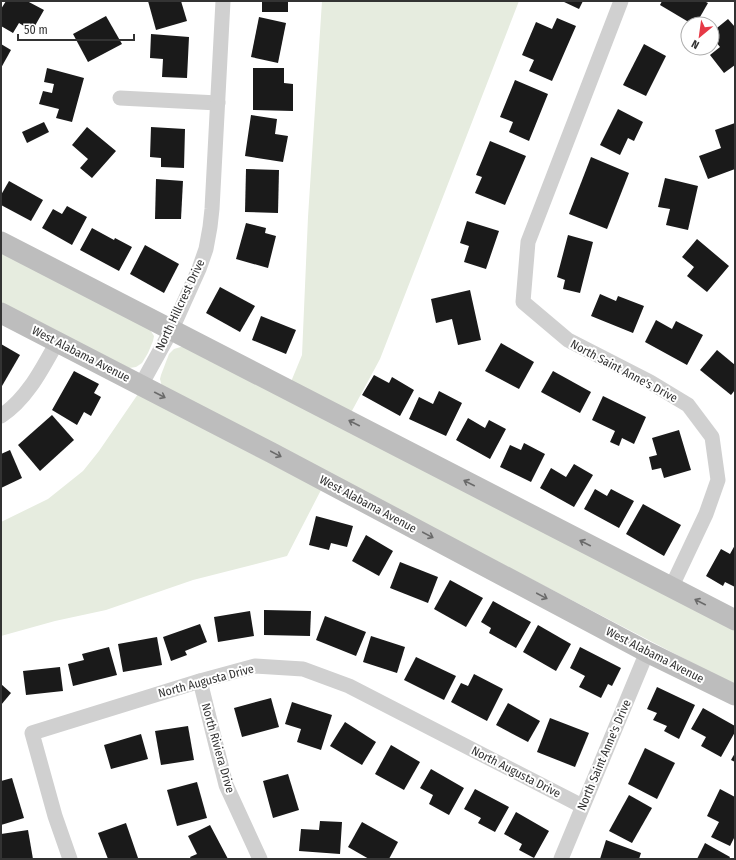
<svg xmlns="http://www.w3.org/2000/svg" width="736" height="860" font-family="'Fira Sans Condensed',sans-serif">
	<style>
		.green { fill: #e6ecdf }
		.building { fill: #1a1a1a }
		.lines { fill: none; stroke-linecap: round; stroke-linejoin: round }
		.street { stroke: #d0d0d0; stroke-width: 15 }
		.secondary { stroke: #bdbdbd; stroke-width: 21 }
		.oneway { stroke: #6a6a6a }
		.labels { text-anchor: middle; stroke-width: 4; stroke-linejoin: round; paint-order: stroke }
		.street-label { font-size: 12px; fill: #333; stroke: #fff }
	</style>
	<rect width="100%" height="100%" fill="#fff"/>
	<g class="green">
		<path d="M322,1H519L380,359L347,420L288,389L302,355L308,217Z"/>
		<path d="M1,250L149,328L154,336L153,341L148,353L142,363L136,367L129,368L1,304Z"/>
		<path d="M184,346L735,630V685L162,387L160,379L161,375L169,354L174,349Z"/>
		<path d="M138,394L321,490L287,556L193,580L106,610L55,621L1,636V522L48,499L83,471L99,451Z"/>
	</g>
	<g class="building">
		<path d="M6,1H27L44,10L32,31L19,23L13,33L1,26V9Z"/>
		<path d="M148,1H181L187,21L156,30Z"/>
		<rect x="262" y="1" width="26" height="11"/>
		<path d="M562,1H583L579,9Z"/>
		<path d="M662,1H704L708,3L696,24H692L660,5Z"/>
		<path d="M106,16L122,44L88,62L73,34Z"/>
		<path d="M259,17L286,23L278,63L251,57Z"/>
		<path d="M557,18L576,26L552,81L529,71L534,60L522,55L536,22L552,29Z"/>
		<path d="M728,19L735,27V65L724,73L710,55L720,47L712,37V32Z"/>
		<path d="M151,34L189,37L187,78L162,77L163,59L150,58Z"/>
		<path d="M1,44L11,50L1,68Z"/>
		<path d="M644,44L666,56L646,96L623,85Z"/>
		<path d="M47,68L84,78L72,122L56,118L59,109L39,104L43,91L52,93L54,84L44,82Z"/>
		<path d="M253,68H284V83L293,84V111L253,110Z"/>
		<path d="M515,80L548,94L529,141L509,132L513,122L500,117Z"/>
		<path d="M618,109L643,122L634,141L628,138L620,155L600,145Z"/>
		<path d="M251,115L277,119L275,134L288,136L283,162L245,156Z"/>
		<path d="M44,122L49,132L27,143L22,132Z"/>
		<path d="M735,123V169L708,179L699,156L721,148L715,130Z"/>
		<path d="M87,127L116,151L92,178L80,168L88,159L72,145Z"/>
		<path d="M151,127L185,129L184,168L161,167V158L150,157Z"/>
		<path d="M490,141L526,156L505,205L475,193L482,177L476,175Z"/>
		<path d="M591,157L629,173L607,229L569,214Z"/>
		<path d="M246,169L279,170L278,213L245,212Z"/>
		<path d="M665,178L698,186L688,230L666,225L670,209L658,207Z"/>
		<path d="M156,179L183,181L181,219H155Z"/>
		<path d="M9,181L43,200L31,221L1,205V195Z"/>
		<path d="M67,206L87,217L72,245L42,228L53,209L62,214Z"/>
		<path d="M467,221L499,231L486,269L464,262L469,246L460,243Z"/>
		<path d="M246,223L266,228L265,233L276,236L268,268L236,259Z"/>
		<path d="M92,228L114,240L115,238L132,247L119,271L80,250Z"/>
		<path d="M568,235L593,242L580,293L563,289L565,280L557,277Z"/>
		<path d="M697,239L729,266L707,292L687,276L694,267L682,257Z"/>
		<path d="M145,245L179,264L164,293L130,274Z"/>
		<path d="M220,287L255,306L240,332L206,313Z"/>
		<path d="M470,290L481,340L458,345L452,319L436,323L431,299Z"/>
		<path d="M600,294L616,301L618,296L644,306L633,333L591,316Z"/>
		<path d="M261,316L296,330L286,354L252,340Z"/>
		<path d="M656,320L672,329L676,321L703,335L687,365L645,342Z"/>
		<path d="M501,343L534,362L519,389L485,371Z"/>
		<path d="M1,344L20,355L2,386H1Z"/>
		<path d="M717,350L735,365V390L731,395L700,370Z"/>
		<path d="M74,371L99,384L94,393L101,397L91,416L84,412L77,425L52,410Z"/>
		<path d="M553,371L591,392L580,413L541,392Z"/>
		<path d="M374,375L389,383L392,377L414,390L400,416L362,395Z"/>
		<path d="M439,391L462,403L446,436L409,419L419,397L433,404Z"/>
		<path d="M603,396L646,417L634,444L622,438L619,446L610,442L615,431L592,420Z"/>
		<path d="M52,415L74,440L40,471L18,445Z"/>
		<path d="M468,418L485,428L489,420L506,429L490,459L456,440Z"/>
		<path d="M679,430L691,470L664,478L661,468L652,470L649,457L657,455L652,438Z"/>
		<path d="M524,443L545,454L531,482L500,467L510,445L521,450Z"/>
		<path d="M10,450L22,478L1,488V454Z"/>
		<path d="M574,464L593,475L574,507L540,488L551,468L566,477Z"/>
		<path d="M595,489L607,496L611,489L634,501L619,528L584,509Z"/>
		<path d="M643,504L681,525L664,556L626,534Z"/>
		<path d="M316,516L353,526L347,547L331,543L329,550L309,545Z"/>
		<path d="M366,535L393,551L379,576L352,561Z"/>
		<path d="M735,545V587L725,582L723,586L706,576L721,549L730,554Z"/>
		<path d="M400,562L438,577L428,603L390,588Z"/>
		<path d="M450,580L483,598L466,627L434,609Z"/>
		<path d="M493,601L531,622L516,648L489,633L491,628L481,622Z"/>
		<path d="M264,610L311,611L310,636L264,635Z"/>
		<path d="M250,611L254,636L218,642L214,617Z"/>
		<path d="M325,616L366,632L356,656L316,640Z"/>
		<path d="M200,624L207,642L185,651L187,655L171,661L163,637Z"/>
		<path d="M538,625L571,644L556,671L523,652Z"/>
		<path d="M371,636L405,647L397,673L363,662Z"/>
		<path d="M157,637L162,665L123,672L118,644Z"/>
		<path d="M109,647L117,675L73,686L68,664L84,660L82,654Z"/>
		<path d="M580,647L621,668L612,686L608,684L601,698L579,687L585,676L570,668Z"/>
		<path d="M416,657L456,676L444,700L404,680Z"/>
		<path d="M60,667L63,691L26,695L23,671Z"/>
		<path d="M474,674L503,689L487,721L451,702L461,683L468,686Z"/>
		<path d="M1,684L11,693L1,705Z"/>
		<path d="M657,687L695,705L679,739L664,731L667,726L653,720L657,713L647,709Z"/>
		<path d="M271,698L279,727L242,737L234,708Z"/>
		<path d="M292,702L332,715L321,750L297,742L301,729L285,724Z"/>
		<path d="M508,703L540,721L528,742L496,725Z"/>
		<path d="M703,708L735,726V732L721,757L701,746L706,737L691,729Z"/>
		<path d="M550,718L589,733L575,767L537,752Z"/>
		<path d="M345,722L376,742L362,765L330,746Z"/>
		<path d="M188,726L194,760L161,765L155,731Z"/>
		<path d="M141,734L148,759L111,769L104,745Z"/>
		<path d="M391,745L420,762L404,790L375,774Z"/>
		<path d="M645,748L675,763L657,799L628,784Z"/>
		<path d="M735,753V762L731,760Z"/>
		<path d="M431,769L464,788L449,815L429,804L433,795L420,788Z"/>
		<path d="M288,774L299,810L273,818L263,781Z"/>
		<path d="M12,778L24,818L1,825V781Z"/>
		<path d="M197,782L207,818L177,826L167,790Z"/>
		<path d="M475,789L509,807L495,832L478,823L481,818L464,809Z"/>
		<path d="M720,789L735,797V836L730,846L711,837L719,822L707,816Z"/>
		<path d="M629,795L652,808L632,843L609,831Z"/>
		<path d="M516,812L549,831L534,858L519,850L522,844L504,834Z"/>
		<path d="M320,821L342,822L340,854L299,851L301,829L319,830Z"/>
		<path d="M362,822L398,842L389,859H369L348,847Z"/>
		<path d="M126,823L138,858L108,859L98,833Z"/>
		<path d="M210,825L228,859H191L190,857L197,854L188,836Z"/>
		<path d="M28,830L33,859H1V834Z"/>
		<path d="M606,840L641,853L639,859H600Z"/>
		<path d="M705,843L730,857L729,859H697Z"/>
	</g>
	<g class="lines">
		<g class="street">
			<path d="M621,1L528,242L523,302L568,340L650,382L688,405L712,437L718,480L706,514L671,588"/>
			<path d="M120,98L218,103"/>
			<path d="M141,385L172,329L199,269L206,249L210,227L212,209L223,1"/>
			<path d="M1,416C27,399 42,369 57,342"/>
			<path d="M200,681L226,785L260,859"/>
			<path d="M70,859L55,816L32,733L200,681L255,666L303,669L349,686L582,806"/>
			<path d="M561,859L647,652"/>
		</g>
		<g class="secondary">
			<path d="M1,242L735,620"/>
			<path d="M1,313L272,453L647,652L735,695"/>
		</g>
	</g>
	<defs><path id="oneway-shaft" d="M-6 0H5M1.5-3L5.5 0L1.5 3" fill="none" stroke-width="1.6" stroke-linecap="round" stroke-linejoin="round"/></defs>
	<g class="oneway">
		<use href="#oneway-shaft" transform="translate(160 395) rotate(27)"/>
		<use href="#oneway-shaft" transform="translate(354 423) rotate(-153)"/>
		<use href="#oneway-shaft" transform="translate(276 454) rotate(28)"/>
		<use href="#oneway-shaft" transform="translate(469 483) rotate(-153)"/>
		<use href="#oneway-shaft" transform="translate(428 535) rotate(28)"/>
		<use href="#oneway-shaft" transform="translate(585 543) rotate(-153)"/>
		<use href="#oneway-shaft" transform="translate(542 596) rotate(28)"/>
		<use href="#oneway-shaft" transform="translate(700 602) rotate(-153)"/>
	</g>
	<g class="labels">
		<g class="street-label">
			<text transform="translate(180 305) rotate(-65)" y="4">North Hillcrest Drive</text>
			<text transform="translate(81 354) rotate(27)" y="4">West Alabama Avenue</text>
			<text transform="translate(624 371) rotate(28)" y="4">North Saint Anne's Drive</text>
			<text transform="translate(368 504) rotate(28)" y="4">West Alabama Avenue</text>
			<text transform="translate(655 655) rotate(27)" y="4">West Alabama Avenue</text>
			<text transform="translate(206 681) rotate(-15)" y="4">North Augusta Drive</text>
			<text transform="translate(218 748) rotate(74)" y="4">North Riviera Drive</text>
			<text transform="translate(604 755) rotate(-67)" y="4">North Saint Anne's Drive</text>
			<text transform="translate(516 772) rotate(27)" y="4">North Augusta Drive</text>
		</g>
	</g>
	<rect width="736" height="860" fill="none" stroke="#333333" stroke-width="4"/>
	<g transform="translate(700 36) rotate(209)"><circle r="19" fill="#ffffff" stroke="#adadad"/>
	<path d="M0-3L7 15L0 10L-7 15Z" fill="#e63946"/>
	<text y="-6" font-size="11" font-weight="bold" text-anchor="middle" fill="#333333">N</text>
	</g>
	<path d="M18 34v6h116v-6" fill="none" stroke="#333333" stroke-width="2"/>
	<text x="24" y="34" font-size="12" fill="#333333" stroke="#ffffff" stroke-width="3" paint-order="stroke">50 m</text>
</svg>
